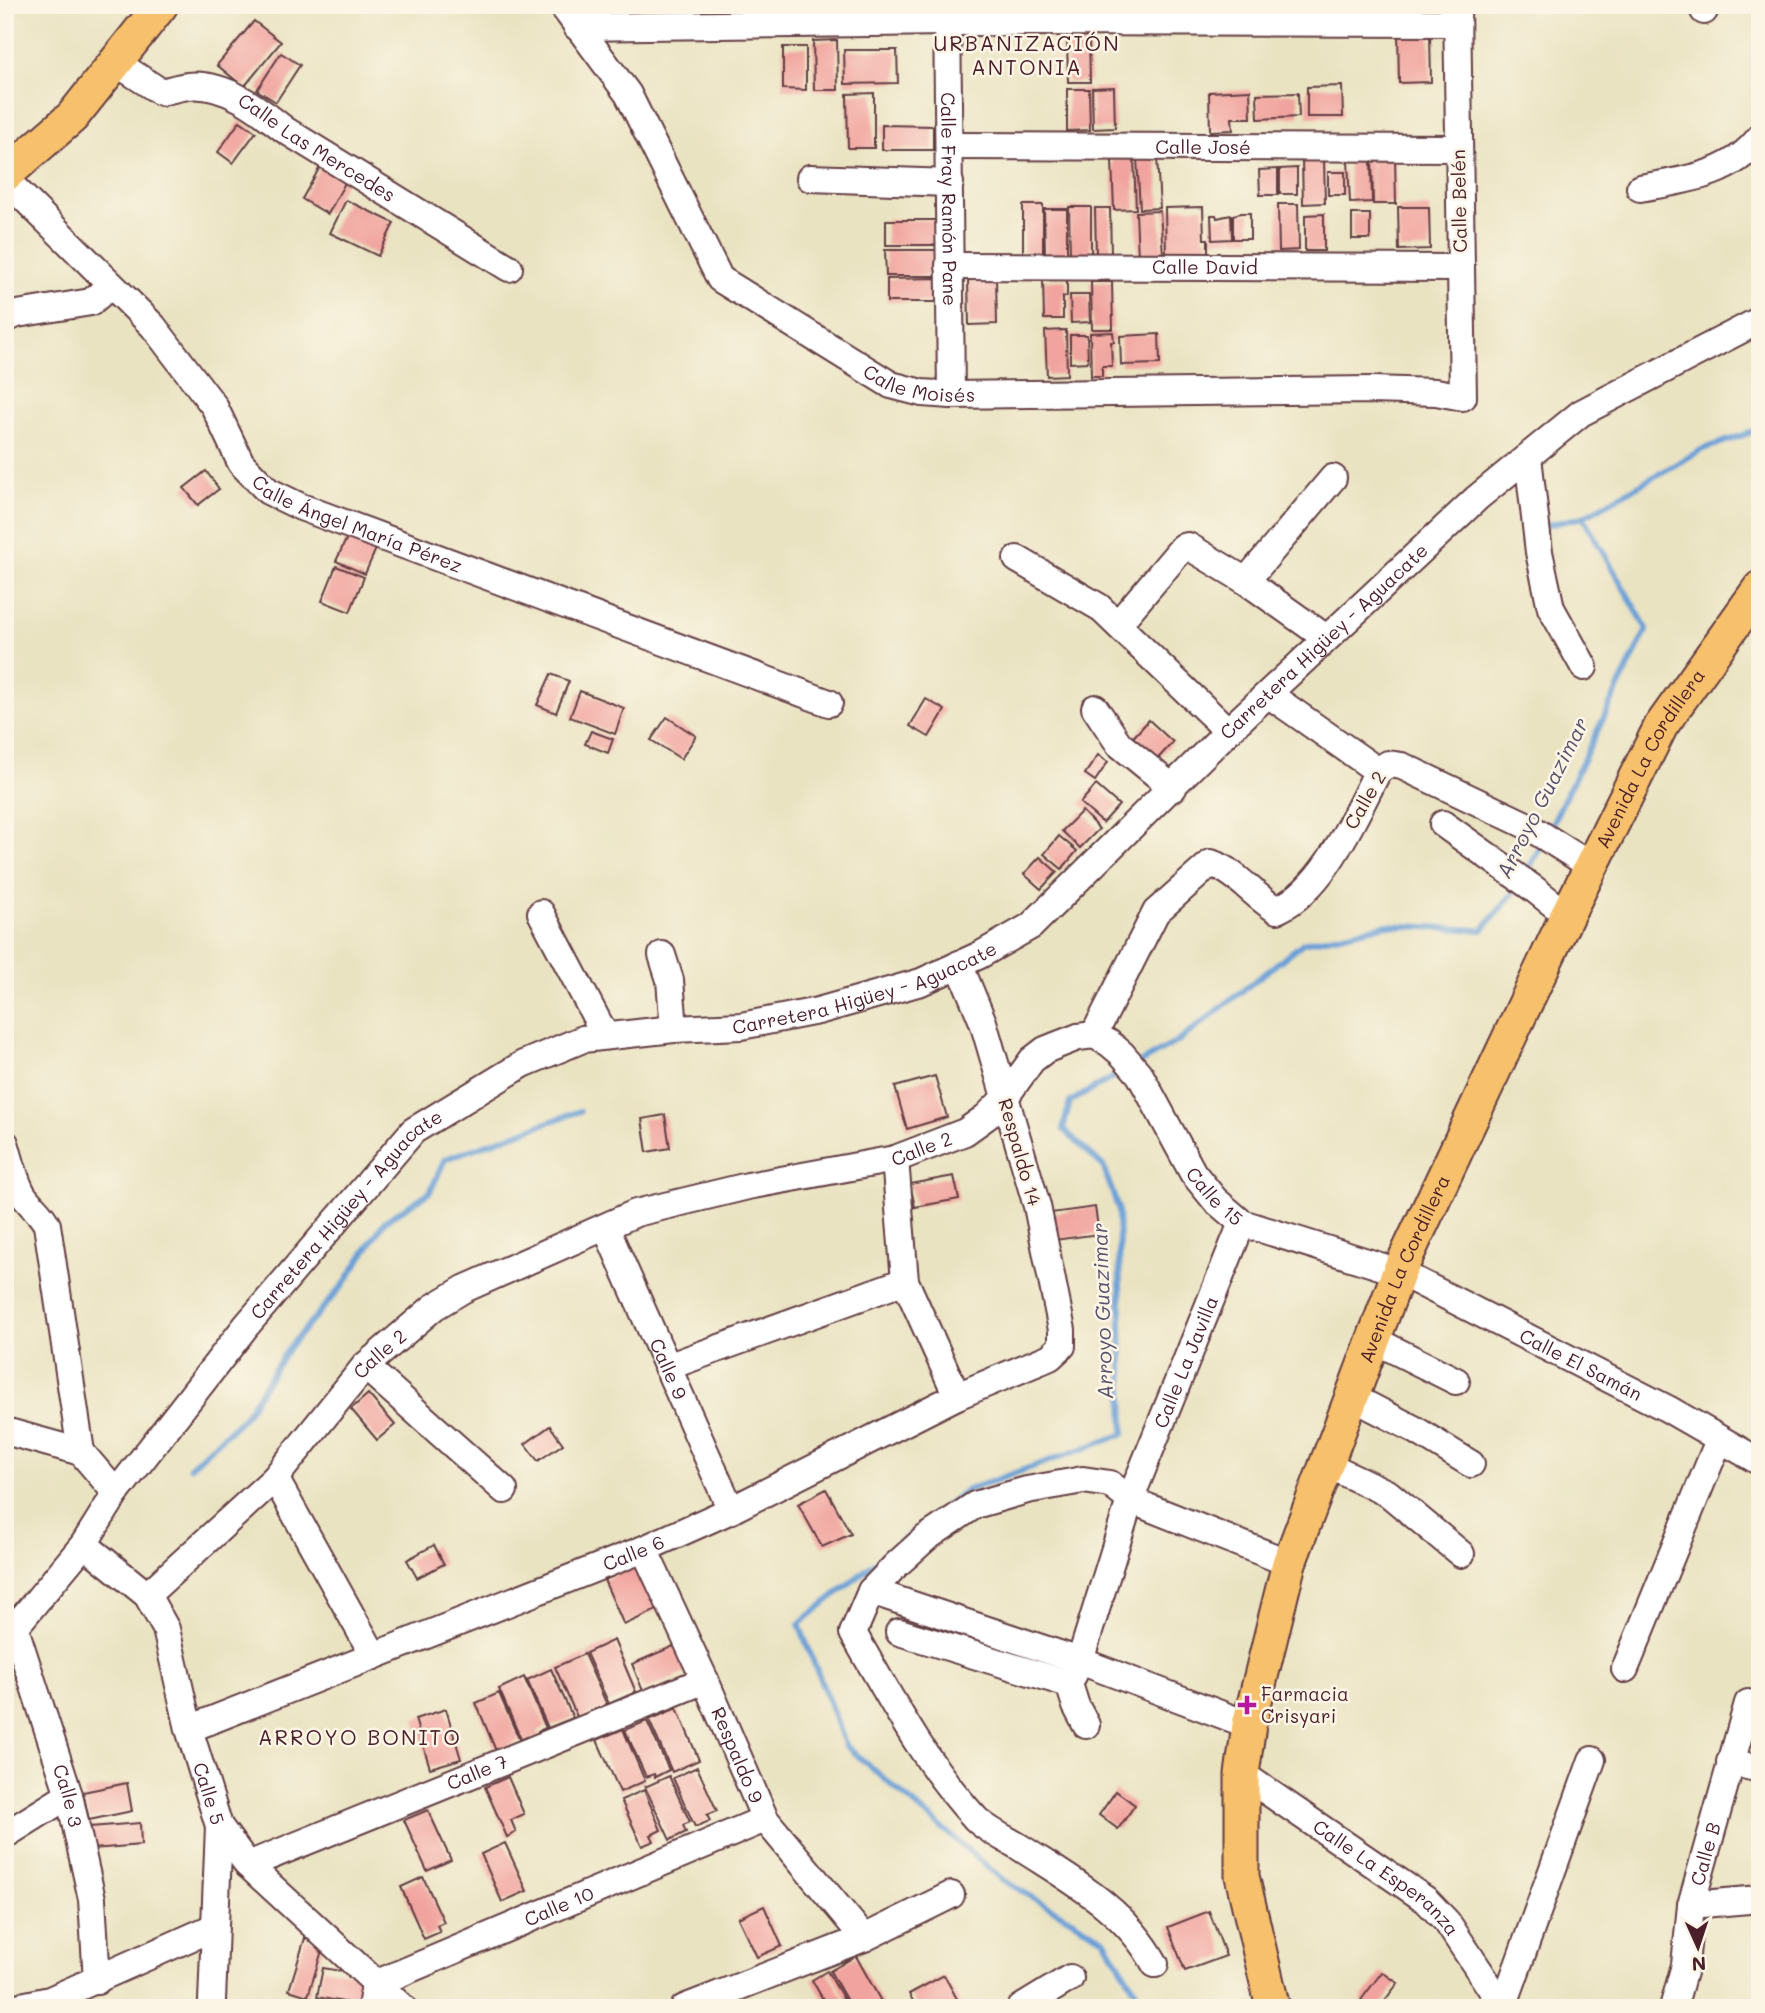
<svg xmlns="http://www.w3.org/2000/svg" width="1765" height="2013" font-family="Mali,sans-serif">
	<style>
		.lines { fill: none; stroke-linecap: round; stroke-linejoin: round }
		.stream { stroke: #699fd6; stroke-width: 6 }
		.building { fill: #f1a49f }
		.minor-casing { stroke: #623c42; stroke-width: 30 }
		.major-casing { stroke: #623c42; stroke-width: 37 }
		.minor { stroke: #fff; stroke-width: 26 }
		.major { stroke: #f7c06c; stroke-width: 33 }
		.poi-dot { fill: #b5179e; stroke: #fcf5e5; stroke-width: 2.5 }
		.labels { text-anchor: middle; stroke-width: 5; stroke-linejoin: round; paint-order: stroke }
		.street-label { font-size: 19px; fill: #4a1f2b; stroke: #fcf5e5 }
		.poi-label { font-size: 19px; fill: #4a1f2b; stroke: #fcf5e5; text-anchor: start }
		.neighbourhood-label { font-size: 21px; letter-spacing: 2px; fill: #4a1f2b; stroke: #fcf5e5 }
		.water-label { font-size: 21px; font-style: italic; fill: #56526f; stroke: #fcf5e5 }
	</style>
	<rect width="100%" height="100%" fill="#fcf5e5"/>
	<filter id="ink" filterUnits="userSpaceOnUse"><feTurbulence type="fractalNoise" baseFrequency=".0143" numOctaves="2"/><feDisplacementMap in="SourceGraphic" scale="14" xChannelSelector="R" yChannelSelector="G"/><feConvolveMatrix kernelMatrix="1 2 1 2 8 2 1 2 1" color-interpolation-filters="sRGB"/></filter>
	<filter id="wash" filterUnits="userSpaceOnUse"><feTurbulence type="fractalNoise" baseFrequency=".00686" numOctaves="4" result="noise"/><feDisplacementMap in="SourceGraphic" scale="28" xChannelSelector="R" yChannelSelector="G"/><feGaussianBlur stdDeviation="1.57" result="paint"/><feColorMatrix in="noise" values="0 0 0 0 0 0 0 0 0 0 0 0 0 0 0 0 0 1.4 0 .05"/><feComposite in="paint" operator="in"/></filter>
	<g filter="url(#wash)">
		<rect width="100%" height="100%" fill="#eae3c2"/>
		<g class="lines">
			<g class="stream">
				<path d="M1543,526L1583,517L1701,450L1760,429"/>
				<path d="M1548,832L1647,629L1583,517"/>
				<path d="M1525,876L1543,842"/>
				<path d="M1139,1063L1180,1040L1303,943L1386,925L1482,930L1520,885"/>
				<path d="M190,1467L243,1418L290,1346L344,1284L385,1221L430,1192L445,1159L580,1111"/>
				<path d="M920,1527L965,1491L1124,1434L1118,1208L1103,1166L1063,1129L1070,1102L1126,1070"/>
				<path d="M912,1533L799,1624L846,1746L1003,1880L1104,1939L1146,2008"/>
			</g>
		</g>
		<g id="blocks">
			<g class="building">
				<rect x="749" y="5" width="45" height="4"/>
				<path d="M866,5H886V12L866,13Z"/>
				<path d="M1023,5H1044V13L1023,14Z"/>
				<path d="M1094,5H1114V11L1094,12Z"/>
				<path d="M1116,5H1139V15L1116,16Z"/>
				<path d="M1162,5H1185V8L1177,9V11L1162,12Z"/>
				<rect x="1234" y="5" width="44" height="3"/>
				<path d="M254,21L281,42L244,87L217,65Z"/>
				<path d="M1398,32H1430L1431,82L1399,83Z"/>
				<path d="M1089,36L1090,82H1068L1067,37Z"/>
				<path d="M837,40L838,90H814L813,41Z"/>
				<path d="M783,47H806V90L783,89Z"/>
				<path d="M844,50H897L898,83L845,84Z"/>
				<path d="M281,53L300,65L276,102L257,90Z"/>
				<path d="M1342,86L1343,117H1307V87Z"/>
				<path d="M1114,87L1115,128L1093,129L1092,88Z"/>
				<path d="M1067,89H1089L1090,130L1067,131Z"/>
				<path d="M1250,90L1251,118H1232L1233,130L1210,131L1209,92Z"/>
				<path d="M874,93V148H848L847,94Z"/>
				<path d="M1298,93L1299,117L1258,119L1257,94Z"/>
				<path d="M240,121L256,132L233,163L218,152Z"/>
				<path d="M882,125L933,126V150H882Z"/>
				<path d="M1157,157L1160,208L1140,209L1137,158Z"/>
				<path d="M1372,157H1395L1396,204H1373Z"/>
				<path d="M1324,158L1325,203L1303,204L1302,159Z"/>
				<path d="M1134,159L1136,209L1114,210L1112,160Z"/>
				<path d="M1371,159L1372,202L1350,203L1348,160Z"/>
				<path d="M320,167L346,181L328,214L302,199Z"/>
				<path d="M1297,168V194H1280V169Z"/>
				<path d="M1278,169V195H1260L1259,170Z"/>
				<rect x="1328" y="172" width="17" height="23"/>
				<path d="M346,200L394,223L378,256L330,233Z"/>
				<path d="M1278,204H1298L1299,250L1279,251Z"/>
				<rect x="1023" y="205" width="20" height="48"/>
				<path d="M1069,207H1091V255L1070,256Z"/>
				<path d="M1203,207L1204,239H1208V255L1166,256L1165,208Z"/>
				<path d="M1398,207H1429L1430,249L1399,250Z"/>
				<path d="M1095,208H1110L1111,254H1096Z"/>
				<path d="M1044,209H1067V255H1045Z"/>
				<path d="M1160,211L1163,255L1138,257L1136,212Z"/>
				<path d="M1241,213H1250V239H1233V215Z"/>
				<path d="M1324,214V251H1305V215Z"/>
				<rect x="1352" y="214" width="18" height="25"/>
				<path d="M1211,215H1216L1217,218L1231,215L1232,239L1212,240Z"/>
				<rect x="886" y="220" width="53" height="25"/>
				<path d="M885,250H939V276H886Z"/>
				<path d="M939,278V302H887V279Z"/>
				<path d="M996,278L997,324L969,325L968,279Z"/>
				<path d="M1043,280H1067V297H1063V319H1044Z"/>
				<path d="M1091,282H1112L1113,329H1092Z"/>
				<path d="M1070,295H1089L1090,322L1071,323Z"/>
				<path d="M1066,330L1067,375L1047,376L1045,331Z"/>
				<path d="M1113,332L1114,342H1111L1112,366H1102V376H1091L1090,333Z"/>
				<path d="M1159,334L1160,364L1121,365L1120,336Z"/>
				<path d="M1070,335H1087L1088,362L1070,363Z"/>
				<path d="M206,471L219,489L198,505L184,488Z"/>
				<path d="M351,529L379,542L365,574L336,561Z"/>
				<path d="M336,566L364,577L350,612L322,601Z"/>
				<path d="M551,674L569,681L556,713L537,705Z"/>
				<path d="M580,691L624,708L615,734L570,717Z"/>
				<path d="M926,699L945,710L929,737L910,726Z"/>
				<path d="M667,717L696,736L681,759L651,740Z"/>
				<path d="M1149,720L1173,742L1152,765L1128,743Z"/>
				<path d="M591,731L613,739L608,753L585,744Z"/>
				<path d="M1098,755L1108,762L1095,781L1085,774Z"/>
				<path d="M1096,785L1119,805L1103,823L1080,803Z"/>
				<path d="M1082,811L1099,829L1080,848L1062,831Z"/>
				<path d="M1059,836L1077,851L1062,869L1044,854Z"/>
				<path d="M1040,857L1057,872L1041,889L1024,874Z"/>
				<path d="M935,1076L947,1117L907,1129L895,1087Z"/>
				<path d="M665,1115L670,1148L647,1152L642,1119Z"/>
				<path d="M954,1176L959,1199L915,1207L910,1184Z"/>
				<path d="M1095,1207L1099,1234L1055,1240L1051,1213Z"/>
				<path d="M368,1394L395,1425L377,1440L351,1409Z"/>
				<path d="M550,1426L563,1444L538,1461L525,1444Z"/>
				<path d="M826,1489L851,1534L822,1547L798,1504Z"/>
				<path d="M434,1545L444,1564L417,1578L407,1560Z"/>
				<path d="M641,1564L661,1608L624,1625L604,1580Z"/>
				<path d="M614,1640L636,1692L609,1704L586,1653Z"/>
				<path d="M676,1645L688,1672L643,1691L632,1664Z"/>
				<path d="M584,1654L608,1707L578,1719L555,1667Z"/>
				<path d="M551,1669L573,1718L548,1728L527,1680Z"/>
				<path d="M524,1677L546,1728L538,1731L540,1736L523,1744L499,1689Z"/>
				<path d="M499,1693L520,1741L496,1751L476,1703Z"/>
				<path d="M677,1708L699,1760L672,1772L649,1720Z"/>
				<path d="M446,1709L461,1759L430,1768L415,1719Z"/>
				<path d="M647,1721L669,1770L655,1777L654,1774L646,1777L625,1730Z"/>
				<path d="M623,1729L645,1781L620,1792L597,1740Z"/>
				<path d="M697,1767L717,1811L707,1815L710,1821L695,1827L673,1778Z"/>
				<path d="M669,1776L690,1822L683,1825L686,1832L670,1840L645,1787Z"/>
				<path d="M508,1777L524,1814L511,1820L516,1832L507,1837L485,1787Z"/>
				<path d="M127,1783L132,1811L89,1820L83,1792Z"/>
				<path d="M644,1790L661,1830L651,1835L654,1841L642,1846L621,1800Z"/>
				<path d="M1116,1791L1135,1805L1118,1829L1099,1815Z"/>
				<path d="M428,1810L451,1860L427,1871L404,1820Z"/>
				<path d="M140,1823L141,1845L92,1849L90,1827Z"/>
				<path d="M505,1843L527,1891L502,1902L481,1854Z"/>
				<path d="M423,1877L444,1922L437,1925L440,1932L424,1939L401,1887Z"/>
				<path d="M764,1906L782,1946L757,1957L738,1918Z"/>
				<path d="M1209,1911L1226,1956L1185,1971L1168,1927Z"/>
				<path d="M305,1938L324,1944L308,1996L289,1990Z"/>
				<path d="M856,1956L883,2005L878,2008H851L830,1971Z"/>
				<path d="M323,1968L365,1975L359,2005L317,1997Z"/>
				<path d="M827,1971L849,2008H828L812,1980Z"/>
				<path d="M1382,1972L1398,1983L1379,2008H1371L1361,2000Z"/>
				<path d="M944,1975L962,2008H917L909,1994Z"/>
			</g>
		</g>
	</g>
	<g filter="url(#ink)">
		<use href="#blocks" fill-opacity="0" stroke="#623c42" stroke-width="2"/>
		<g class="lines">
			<defs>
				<g id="minor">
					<path id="s1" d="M562,5L628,94L720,279L891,385L922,393L951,395L1372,390L1436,392L1463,397L1457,5"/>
					<path id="s2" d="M947,5L951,395"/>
					<path d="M1704,11V5"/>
					<path d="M577,27L948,22L1457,23"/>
					<path id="s3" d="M115,62L161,92C170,90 179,87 188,86C224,82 259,109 285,130L509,268"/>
					<path id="s4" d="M949,146L1458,148"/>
					<path d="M810,178L950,183"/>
					<path id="s5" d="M5,179L153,326L214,406L241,463L268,491L301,507L829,703"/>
					<path d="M1640,188C1684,180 1731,176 1760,137"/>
					<path id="s6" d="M949,266L1460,268"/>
					<path d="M5,319L17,314L91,302L111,285"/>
					<path d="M1528,457L1539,552L1551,608L1584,667"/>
					<path d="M1017,559L1099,607L1228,731"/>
					<path d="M1246,581L1333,478"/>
					<path d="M1118,624L1183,547L1188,546L1246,581L1326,638"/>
					<path d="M1268,694L1378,771"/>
					<path d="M1095,708L1119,744L1173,788"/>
					<path d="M1443,824L1534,889L1567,915"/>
					<path d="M541,913L605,1035"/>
					<path d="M662,955L670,980L674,1029"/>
					<path id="s7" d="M1094,1035L1109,1043L1122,1054L1140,1075L1193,1173L1215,1200L1242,1223L1399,1272L1668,1409L1760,1462"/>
					<path d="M5,1143C10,1159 14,1178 22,1193C29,1205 41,1212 47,1225L81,1452"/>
					<path d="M895,1159L905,1281L957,1396"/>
					<path id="s8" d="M606,1228L731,1510"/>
					<path d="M1374,1340L1456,1381"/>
					<path d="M365,1366L504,1490"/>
					<path d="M667,1367L905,1281"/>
					<path d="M1352,1397L1414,1429L1471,1464"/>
					<path d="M5,1431L81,1452L116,1493"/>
					<path d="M1326,1464L1389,1494L1461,1554"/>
					<path d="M275,1478L374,1656"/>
					<path id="s9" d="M84,1544L147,1595L166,1629L189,1729L219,1826L248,1865L403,2008"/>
					<path id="s10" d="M644,1549L705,1680L765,1819L864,1938"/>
					<path d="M871,1591L1080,1661L1249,1725"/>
					<path id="s11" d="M147,1595L275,1478L365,1366L434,1307L464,1289L636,1213L748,1186L895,1159L965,1132L986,1117L1004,1099L1032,1060L1045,1050L1060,1044L1078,1037L1094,1035L1156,912L1211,863C1237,872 1253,896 1277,910C1325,888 1354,817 1378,771L1388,764L1402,766L1526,825L1591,866"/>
					<path id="s12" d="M5,1623L15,1628L69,1795L92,1899L97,1981"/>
					<path d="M899,1632L1069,1684L1076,1706L1086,1725"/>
					<path id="s13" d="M5,1639L84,1544L116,1493L246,1326L413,1131L523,1064L583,1039L674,1029L741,1026L818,1011L921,982L980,955L1031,926L1228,731L1477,498L1581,413L1760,320"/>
					<path d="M1625,1669L1719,1440"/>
					<path id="s14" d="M1069,1684L1080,1661L1130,1500L1242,1223"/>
					<path id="s15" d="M189,1729L644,1549L731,1510L957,1396L1050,1357L1062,1346V1330L1037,1206L983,1022L959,964"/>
					<path d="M1730,1762L1760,1769"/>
					<path id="s16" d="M1242,1774L1426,1900L1447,1922L1504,2008"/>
					<path d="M5,1835L69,1795"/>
					<path id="s17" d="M248,1865L705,1680"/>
					<path d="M1691,1905L1760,1899"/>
					<path d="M1155,1964C1125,1909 1072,1881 1021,1848C1007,1839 988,1831 976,1819C925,1764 890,1697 853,1633L871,1591L896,1565L926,1538L975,1505L1027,1490L1083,1480L1110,1484L1130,1500L1289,1563"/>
					<path d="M212,2001L219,1826"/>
					<path d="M1503,2007L1592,1760"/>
					<path d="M12,2008L50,2000L214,1927"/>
					<path id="s18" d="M371,2008L375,1984L765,1819"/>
					<path d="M684,2008L864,1938L951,1895"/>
					<path d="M1021,2008L1070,1978"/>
					<path id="s19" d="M1673,2008L1685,1965L1691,1905L1748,1703"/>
				</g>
				<g id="major">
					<path d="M5,175L72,117L161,5"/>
					<path id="s20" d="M1273,2008L1242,1876V1774L1249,1725L1289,1563L1399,1272L1567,915L1661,726L1760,588"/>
				</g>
			</defs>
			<use href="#minor" class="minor-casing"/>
			<use href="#major" class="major-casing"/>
			<use href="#minor" class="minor"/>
			<use href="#major" class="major"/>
		</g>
	</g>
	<path class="poi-dot" d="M1243.5 1694.5h7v7h7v7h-7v7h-7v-7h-7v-7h7z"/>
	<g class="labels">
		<g class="street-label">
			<text dy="7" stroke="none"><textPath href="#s4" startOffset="254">Calle José</textPath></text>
			<text dy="7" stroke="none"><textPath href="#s3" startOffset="228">Calle Las Mercedes</textPath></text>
			<text dy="7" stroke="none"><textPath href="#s2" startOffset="194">Calle Fray Ramón Pane</textPath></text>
			<text transform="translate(1459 201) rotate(-91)" y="7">Calle Belén</text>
			<text dy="7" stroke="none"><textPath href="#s6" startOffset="256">Calle David</textPath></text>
			<text dy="7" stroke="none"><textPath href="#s1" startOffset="546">Calle Moisés</textPath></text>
			<text dy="7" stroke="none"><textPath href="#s5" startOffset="506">Calle Ángel María Pérez</textPath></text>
			<text dy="7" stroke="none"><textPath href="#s13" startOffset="1722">Carretera Higüey - Aguacate</textPath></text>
			<text dy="7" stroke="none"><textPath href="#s20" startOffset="1337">Avenida La Cordillera</textPath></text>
			<text transform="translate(1365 800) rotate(-60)" y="7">Calle 2</text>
			<text dy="7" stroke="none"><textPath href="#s13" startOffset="1134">Carretera Higüey - Aguacate</textPath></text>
			<text dy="7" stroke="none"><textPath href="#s11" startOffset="924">Calle 2</textPath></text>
			<text transform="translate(1020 1152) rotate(74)" y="7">Respaldo 14</text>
			<text dy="7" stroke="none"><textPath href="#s7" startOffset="205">Calle 15</textPath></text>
			<text dy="7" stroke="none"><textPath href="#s13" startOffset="546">Carretera Higüey - Aguacate</textPath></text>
			<text dy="7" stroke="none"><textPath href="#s20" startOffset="770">Avenida La Cordillera</textPath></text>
			<text dy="7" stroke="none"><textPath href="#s11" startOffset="336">Calle 2</textPath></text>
			<text dy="7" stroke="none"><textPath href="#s14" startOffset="343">Calle La Javilla</textPath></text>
			<text dy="7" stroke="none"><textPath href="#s7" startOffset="612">Calle El Samán</textPath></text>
			<text dy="7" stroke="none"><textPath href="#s8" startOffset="154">Calle 9</textPath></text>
			<text dy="7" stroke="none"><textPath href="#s15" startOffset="478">Calle 6</textPath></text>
			<text dy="7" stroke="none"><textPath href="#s10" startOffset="226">Respaldo 9</textPath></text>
			<text dy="7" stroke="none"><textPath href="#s17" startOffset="247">Calle 7</textPath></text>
			<text dy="7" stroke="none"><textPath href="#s9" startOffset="290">Calle 5</textPath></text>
			<text dy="7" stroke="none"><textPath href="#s12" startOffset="187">Calle 3</textPath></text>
			<text dy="7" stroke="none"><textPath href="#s19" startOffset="158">Calle B</textPath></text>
			<text dy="7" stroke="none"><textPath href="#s16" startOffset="178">Calle La Esperanza</textPath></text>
			<text dy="7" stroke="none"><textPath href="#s18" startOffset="224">Calle 10</textPath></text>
		</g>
		<g class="poi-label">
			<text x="1261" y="1701">Farmacia<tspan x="1261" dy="22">Crisyari</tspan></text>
		</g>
		<g class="neighbourhood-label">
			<text x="1027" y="51">URBANIZACIÓN<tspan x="1027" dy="24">ANTONIA</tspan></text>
			<text x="360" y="1745">ARROYO BONITO</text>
		</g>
		<g class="water-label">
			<text transform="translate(1543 798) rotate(-63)" y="7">Arroyo Guazimar</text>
			<text transform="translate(1103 1311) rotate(-92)" y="7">Arroyo Guazimar</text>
		</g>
	</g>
	<rect width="1765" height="2013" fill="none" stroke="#fcf5e5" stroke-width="28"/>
	<g transform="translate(1698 1947) rotate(177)" stroke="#fcf5e5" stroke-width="5" paint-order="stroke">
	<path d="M0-5L12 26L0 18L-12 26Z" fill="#4a1f2b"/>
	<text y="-10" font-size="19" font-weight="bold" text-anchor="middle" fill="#4a1f2b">N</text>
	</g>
</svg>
